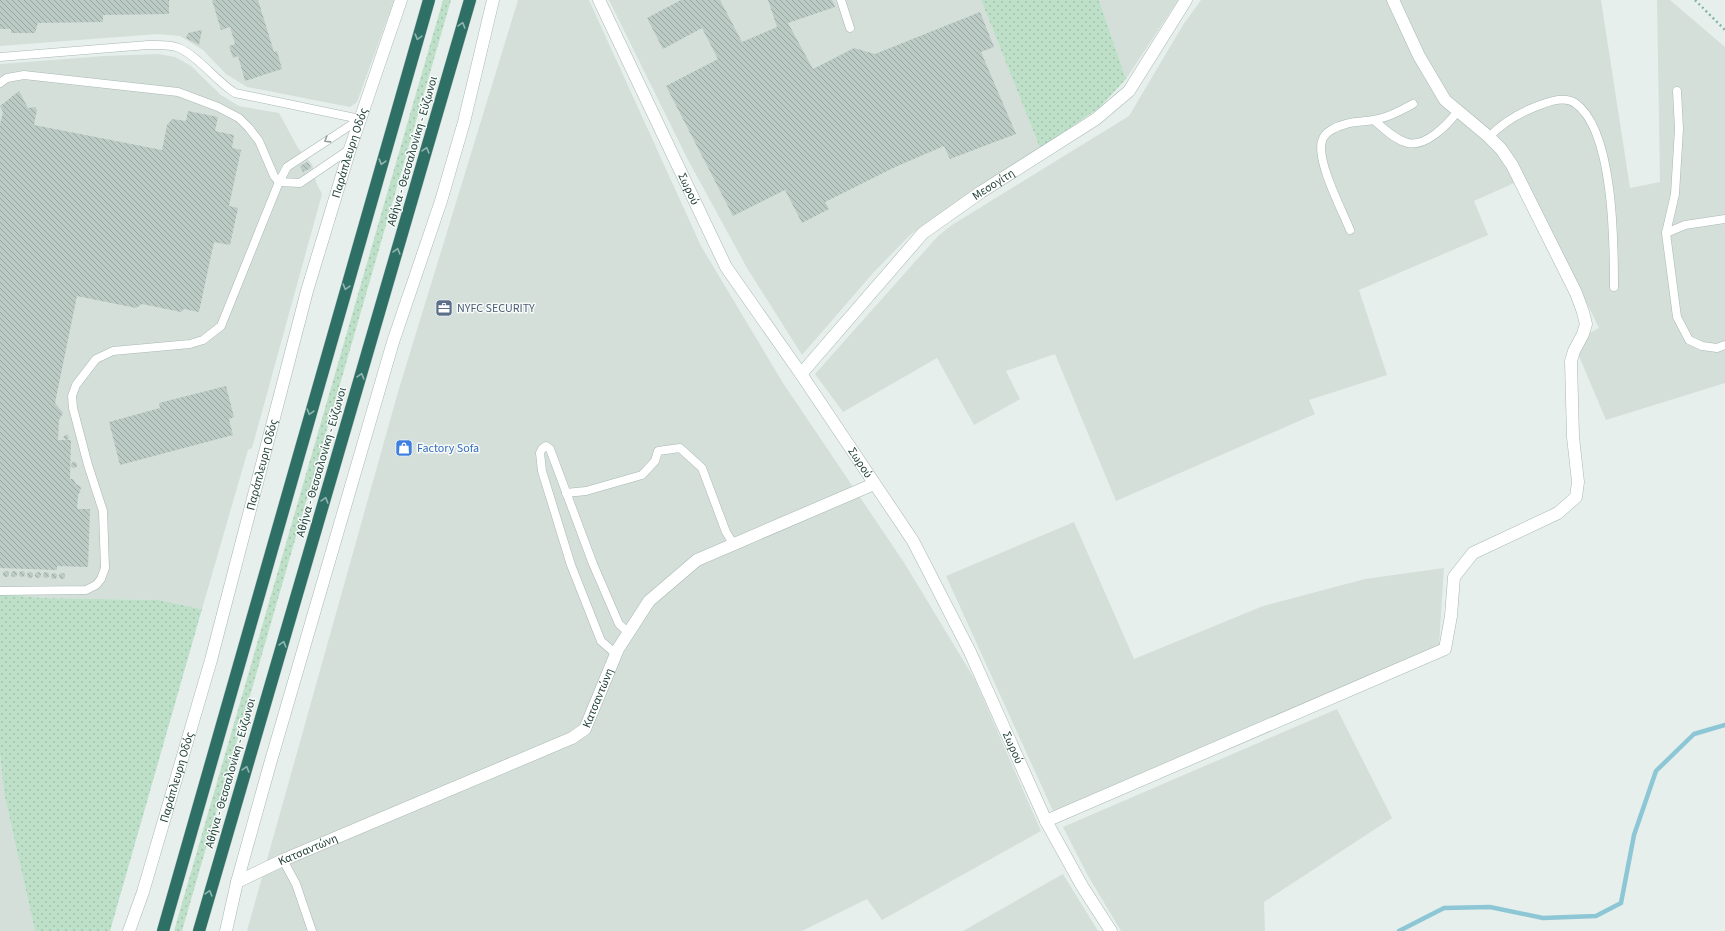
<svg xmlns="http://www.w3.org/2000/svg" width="1725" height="931" font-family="'Source Sans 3',sans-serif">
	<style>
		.built { fill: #d4dfda }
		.grass { fill: url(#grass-dots) }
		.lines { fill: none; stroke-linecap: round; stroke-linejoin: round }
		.stream { stroke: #8dc7d5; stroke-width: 4.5 }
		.building { fill: url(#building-back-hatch) }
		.service-casing { stroke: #a8b8b3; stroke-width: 9 }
		.minor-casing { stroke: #a8b8b3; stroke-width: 13 }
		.tertiary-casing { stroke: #a8b8b3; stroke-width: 13 }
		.motorway-casing { stroke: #c1cac8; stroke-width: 13 }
		.path { stroke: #85b4a7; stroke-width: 2.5; stroke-dasharray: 2 3; stroke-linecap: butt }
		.service { stroke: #fff; stroke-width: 8 }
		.minor { stroke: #fff; stroke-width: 12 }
		.tertiary { stroke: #fff; stroke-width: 12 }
		.motorway { stroke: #2e7065; stroke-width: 12 }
		.oneway { stroke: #92b6af }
		.oneway2 { stroke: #91a09d }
		.labels { text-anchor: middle; stroke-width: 3; stroke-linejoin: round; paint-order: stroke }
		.street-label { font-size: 12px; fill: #23423b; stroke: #f7fbf9 }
		.service-label { font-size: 12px; fill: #4e5e75; stroke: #f7fbf9; text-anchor: start }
		.shop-label { font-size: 12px; fill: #366cbe; stroke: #f7fbf9; text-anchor: start }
	</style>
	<defs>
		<pattern id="grass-dots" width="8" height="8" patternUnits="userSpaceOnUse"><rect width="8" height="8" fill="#bee0c9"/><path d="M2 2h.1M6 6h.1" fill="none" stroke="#a3c1ae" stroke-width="1.8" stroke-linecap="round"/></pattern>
		<pattern id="building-back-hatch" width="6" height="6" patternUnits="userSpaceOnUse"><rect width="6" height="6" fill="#bbcac4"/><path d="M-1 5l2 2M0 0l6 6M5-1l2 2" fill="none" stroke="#98a6a0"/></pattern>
	</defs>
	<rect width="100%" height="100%" fill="#e6efeb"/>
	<g class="built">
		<path d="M0,0H394L357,102L350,107L247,87L226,74L203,50L180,36L158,34L0,46Z"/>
		<path d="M518,0H589L701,246L783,383L903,561L974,678L1041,831L882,920L867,899L802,931H247L398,392Z"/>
		<path d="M609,0H981L1040,148L965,196L910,235L873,273L802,355L747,268L687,158Z"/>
		<path d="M1099,0H1178L1126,79Z"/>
		<path d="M1201,0H1601L1630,188L1660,182L1657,0H1670L1725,47V383L1606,420L1573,342L1599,328L1572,272L1523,179L1474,201L1488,235L1359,290L1387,375L1309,400L1315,414L1116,501L1055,354L1006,371L1020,399L974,425L937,358L843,412L815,374L938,236L952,225L1129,116L1183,25Z"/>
		<path d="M158,54L175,57L191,66L221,95L239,106L279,113L298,148L312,164L316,182L322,194L252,448L248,450L202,609L158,600L42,598L0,594V64L104,56Z"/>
		<path d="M1074,522L1134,659L1263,606L1365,579L1444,568L1439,645L1053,811L946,576Z"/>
		<path d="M1337,709L1392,818L1264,902L1265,931H1121L1087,874L1063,827Z"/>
		<path d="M0,754L4,793L35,931H0Z"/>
		<path d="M1063,874L1098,931H963Z"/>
	</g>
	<g class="grass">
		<path d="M443,0H451L182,931H174Z"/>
		<path d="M981,0H1099L1126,79L1099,108L1040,148Z"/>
		<path d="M0,594L42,598L158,600L202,609L110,931H35L4,793L0,754Z"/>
	</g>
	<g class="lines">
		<path class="stream" d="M1399,931L1444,908L1490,907L1543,918L1596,916L1621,903L1634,835L1656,771L1694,734L1725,725"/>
	</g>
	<g class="building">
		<path d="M0,0H169V14L103,15V22L38,23L35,33H11V29H0Z"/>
		<path d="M212,0H258L274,52L277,51L282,69L245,81L238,56L233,58L229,46L235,44L230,27L221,30Z"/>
		<path d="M681,0H720L742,42L777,27L768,0H832L835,7L788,23L813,69L854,48L875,54L980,12L994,47L981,52L1016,134L950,159L944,146L893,168L825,202L829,209L802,223L785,190L733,216L666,86L718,59L702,28L663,49L647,18Z"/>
		<path d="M202,30L199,45L186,38L188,33Z"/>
		<path d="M19,91L28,108L35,107L37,110L34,125L162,150L167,125L172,119L186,121L188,111L218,117L215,131L234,135L232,148L241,150L229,206L238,208L230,245L214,242L199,312L184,309L181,312L142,304L136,308L77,296L55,403L63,413L59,420L58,440H66L63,437L67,434L69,438L67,440H71L70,479H73L76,484L81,487L80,492L78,495L77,509H90L88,567L57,566V570L0,568V124L3,112L0,106Z"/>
		<path d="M307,162L310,165L311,168L303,172L300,166Z"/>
		<path d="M226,386L234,417L229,419L233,435L120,465L109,422L160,408L159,403Z"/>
		<circle cx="74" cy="465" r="3"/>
		<circle cx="22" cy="574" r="3"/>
		<circle cx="14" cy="574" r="3"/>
		<circle cx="6" cy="574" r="3"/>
		<circle cx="30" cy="575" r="3"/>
		<circle cx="38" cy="575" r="3"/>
		<circle cx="46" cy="575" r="3"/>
		<circle cx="54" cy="576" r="3"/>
		<circle cx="62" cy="576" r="3"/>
	</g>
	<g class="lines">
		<defs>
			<g id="service">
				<path d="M841,0L850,28"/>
				<path d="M0,57L148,45C158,45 170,44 179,48C198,56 216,81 235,93L360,119"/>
				<path d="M0,83L7,78L24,75L178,92L218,107L239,118L249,128L259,141L274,176L279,182L300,183L350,149"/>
				<path d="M1677,91L1679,129L1675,194L1666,233L1677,317L1689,340L1702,346L1717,348L1725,345"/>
				<path d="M1374,120C1383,128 1393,138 1405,142C1424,150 1448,124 1458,111"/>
				<path d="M1489,137C1503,122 1521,112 1540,105C1550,101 1565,96 1575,103C1614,130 1614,243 1614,287"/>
				<path d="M1350,230C1342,210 1316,161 1322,141C1324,132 1337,126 1346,124C1355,121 1364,122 1373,120C1387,118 1400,111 1413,104"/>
				<path d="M1666,233L1685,225L1725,219"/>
				<path d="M566,493L586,491L642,475L655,461L658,451L680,448L702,468L726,532L734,545"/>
				<path d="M0,591L86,590L96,585L101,579L105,568L103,511L88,465L73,408L72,396L76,385L96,359L113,351L190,344L203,340L221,326L279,182L287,167L360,119"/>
				<path d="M616,654L601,641L571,565L542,471L540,453L542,449L546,446L550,449L593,564L619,624L629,633"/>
				<path d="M283,860L296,884L312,931"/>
			</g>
			<g id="minor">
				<path id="s1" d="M599,0L726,267L801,374L913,541L970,652L1046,821L1082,886L1111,931"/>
				<path id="s2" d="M801,374L923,233L981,192L1096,119L1129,91L1186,0"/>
				<path d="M1046,821L1445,649L1451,616L1454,577L1473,553L1558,513L1576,497L1578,482L1573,437L1571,361L1574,351L1583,334L1586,324L1583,312L1576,293L1512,165L1501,149L1489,137L1445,100L1419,56L1393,0"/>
				<path id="s3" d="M237,882L283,860L572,738L585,729L618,649L649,601L697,560L874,484"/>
			</g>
			<g id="tertiary">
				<path id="s4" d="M129,931L143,892L211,660L307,291L350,149L401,0"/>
				<path d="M226,931L237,882L270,764L393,342L441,201L464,122L493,0"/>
			</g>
			<g id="motorway">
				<path d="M163,931L429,0"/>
				<path d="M199,931L470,0"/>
			</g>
		</defs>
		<use href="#service" class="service-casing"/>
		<use href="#minor" class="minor-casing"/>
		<use href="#tertiary" class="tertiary-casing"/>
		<use href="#motorway" class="motorway-casing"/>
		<path class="path" d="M1695,0L1725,30"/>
		<use href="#service" class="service"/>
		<use href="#minor" class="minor"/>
		<use href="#tertiary" class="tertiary"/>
		<use href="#motorway" class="motorway"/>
	</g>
	<defs><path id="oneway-chevron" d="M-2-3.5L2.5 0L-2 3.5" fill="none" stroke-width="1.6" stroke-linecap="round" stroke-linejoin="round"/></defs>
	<g class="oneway">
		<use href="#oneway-chevron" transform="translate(462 25) rotate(-74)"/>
		<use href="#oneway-chevron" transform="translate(418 37) rotate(106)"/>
		<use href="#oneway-chevron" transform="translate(426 150) rotate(-74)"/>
		<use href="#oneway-chevron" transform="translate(382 162) rotate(106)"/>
		<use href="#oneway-chevron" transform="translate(397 251) rotate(-74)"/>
		<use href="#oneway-chevron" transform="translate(346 287) rotate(106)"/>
		<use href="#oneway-chevron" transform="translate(361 376) rotate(-74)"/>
		<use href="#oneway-chevron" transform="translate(310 412) rotate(106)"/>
		<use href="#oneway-chevron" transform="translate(325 500) rotate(-74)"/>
		<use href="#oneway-chevron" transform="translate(283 644) rotate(-74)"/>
		<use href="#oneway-chevron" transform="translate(246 769) rotate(-74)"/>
		<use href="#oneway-chevron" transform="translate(209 893) rotate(-74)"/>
	</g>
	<use class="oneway2" href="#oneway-chevron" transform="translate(327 140) rotate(148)"/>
	<defs>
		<symbol id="office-square" viewBox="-11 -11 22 22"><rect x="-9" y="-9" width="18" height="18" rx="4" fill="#5c6f8a" stroke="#f7fbf9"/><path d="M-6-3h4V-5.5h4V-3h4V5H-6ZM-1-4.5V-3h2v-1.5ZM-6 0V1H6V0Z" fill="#fff"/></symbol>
		<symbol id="shop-square" viewBox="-11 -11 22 22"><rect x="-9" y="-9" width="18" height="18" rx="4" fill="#3f7fe0" stroke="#f7fbf9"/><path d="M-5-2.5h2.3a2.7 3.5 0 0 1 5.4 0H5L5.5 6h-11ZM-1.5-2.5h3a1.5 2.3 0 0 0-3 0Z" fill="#fff"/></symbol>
	</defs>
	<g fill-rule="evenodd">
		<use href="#office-square" x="434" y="298" width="20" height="20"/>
		<use href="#shop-square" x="394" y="438" width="20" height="20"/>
	</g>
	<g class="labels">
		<g class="street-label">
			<text transform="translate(412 151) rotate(-74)" y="4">Αθήνα - Θεσσαλονίκη - Εύζωνοι</text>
			<text dy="4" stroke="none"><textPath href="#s4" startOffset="809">Παράπλευρη Οδός</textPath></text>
			<text dy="4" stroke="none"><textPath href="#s2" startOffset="272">Μεσογίτη</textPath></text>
			<text dy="4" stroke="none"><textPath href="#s1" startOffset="209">Σωρού</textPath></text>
			<text transform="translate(321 462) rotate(-74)" y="4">Αθήνα - Θεσσαλονίκη - Εύζωνοι</text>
			<text dy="4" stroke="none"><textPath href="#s1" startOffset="533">Σωρού</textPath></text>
			<text dy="4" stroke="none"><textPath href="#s4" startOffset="485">Παράπλευρη Οδός</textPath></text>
			<text dy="4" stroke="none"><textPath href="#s3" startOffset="414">Κατσαντώνη</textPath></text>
			<text dy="4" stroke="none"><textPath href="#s1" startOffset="857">Σωρού</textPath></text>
			<text transform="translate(230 773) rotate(-74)" y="4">Αθήνα - Θεσσαλονίκη - Εύζωνοι</text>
			<text dy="4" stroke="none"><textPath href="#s4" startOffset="161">Παράπλευρη Οδός</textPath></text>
			<text dy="4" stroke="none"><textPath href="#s3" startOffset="78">Κατσαντώνη</textPath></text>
		</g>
		<g class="service-label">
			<text x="457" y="312">NYFC SECURITY</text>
		</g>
		<g class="shop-label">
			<text x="417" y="452">Factory Sofa</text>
		</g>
	</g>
</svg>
